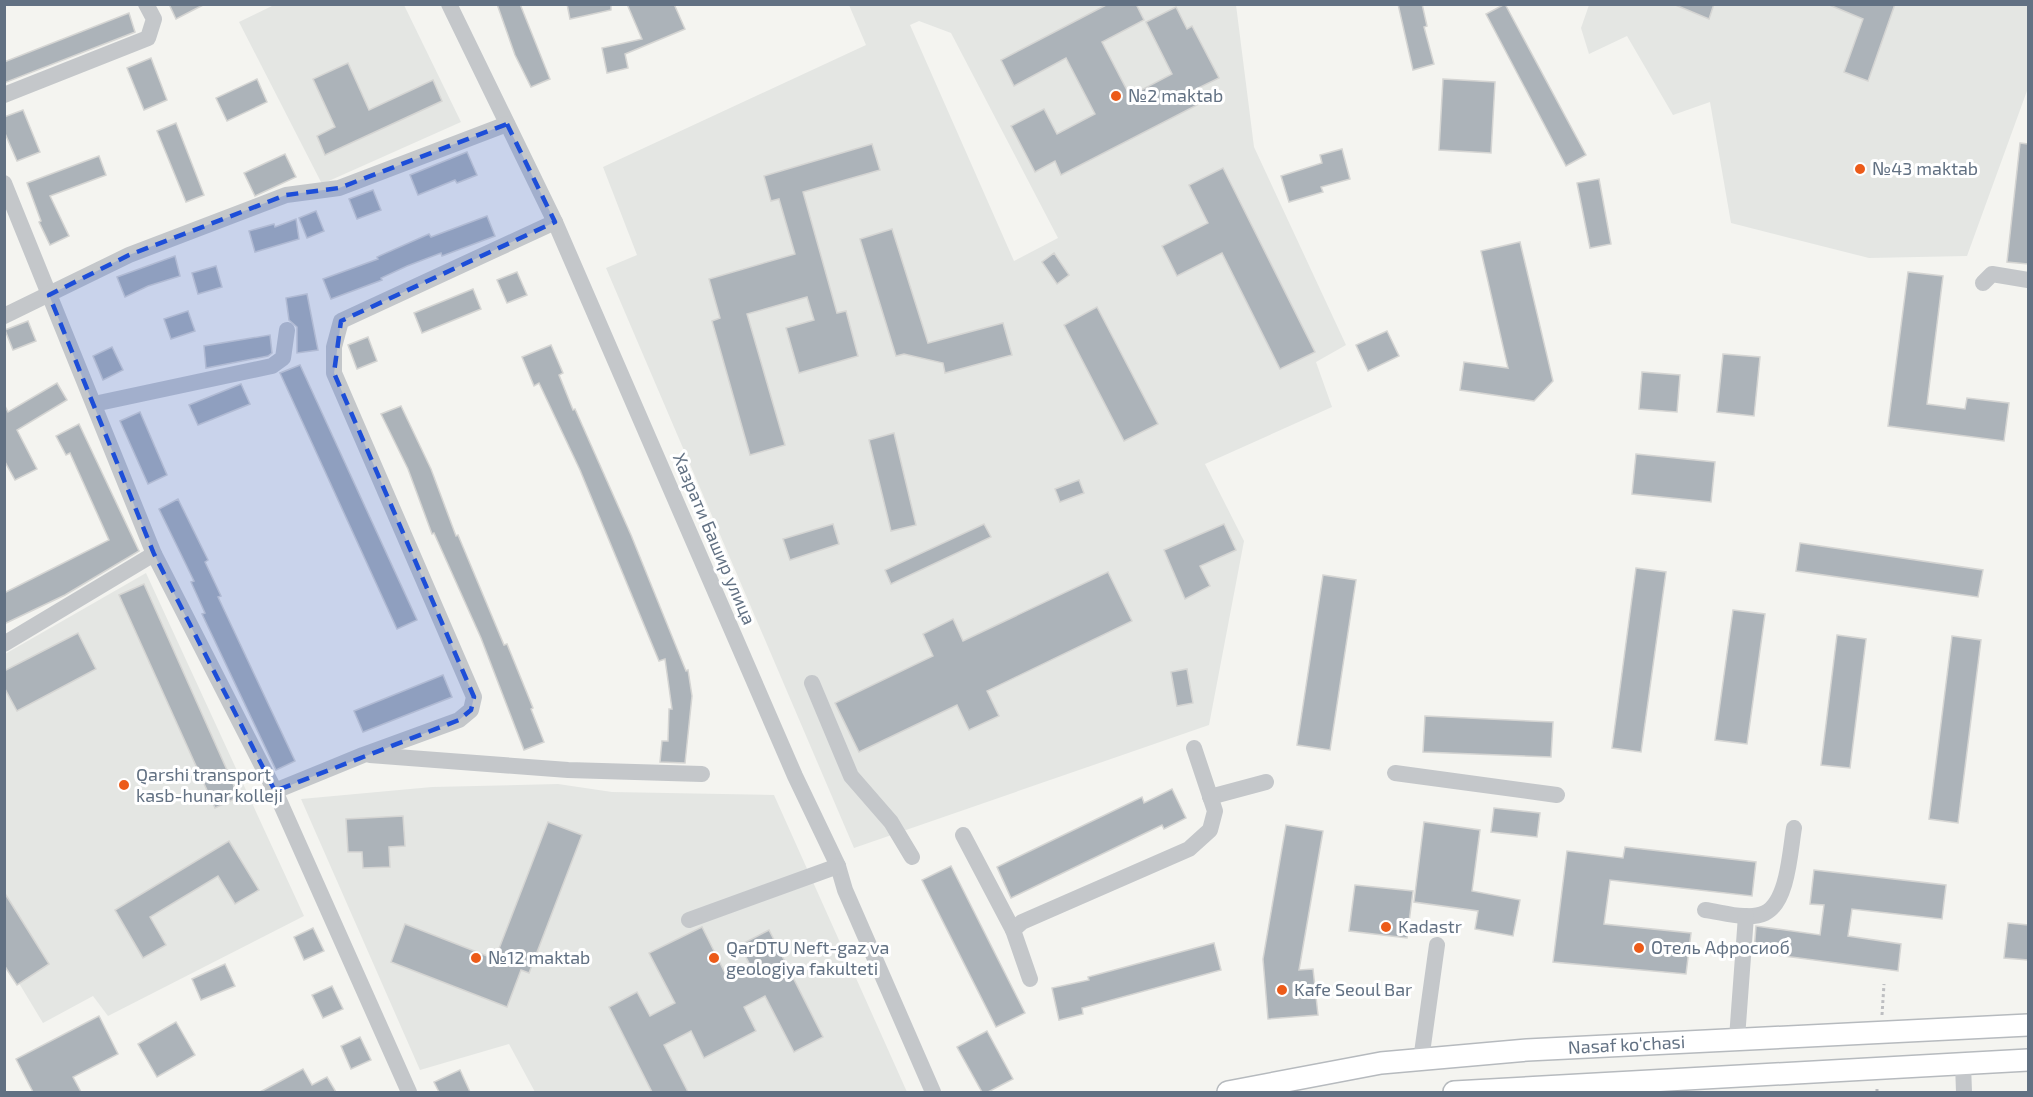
<svg xmlns="http://www.w3.org/2000/svg" width="2033" height="1097" font-family="'Exo 2',sans-serif">
	<style>
		.built { fill: #e4e6e3; fill-rule: evenodd }
		.building { fill: #acb3b9; stroke: #d5d5d3; stroke-width: 1.5 }
		.lines { fill: none; stroke-linecap: round; stroke-linejoin: round }
		.major-casing { stroke: #b6babe; stroke-width: 24 }
		.path { stroke: #bdbec1; stroke-width: 3; stroke-dasharray: 3 3; stroke-linecap: butt }
		.minor { stroke: #c4c7ca; stroke-width: 16 }
		.major { stroke: #fff; stroke-width: 21 }
		.marked { fill: #1d4ed8; fill-opacity: 0.2; stroke: #1d4ed8; stroke-width: 4.5; stroke-dasharray: 12 8; stroke-linejoin: round }
		.poi-dot { fill: #ec5b19; stroke: #fff; stroke-width: 2 }
		.labels { text-anchor: middle; stroke-width: 6; stroke-linejoin: round; paint-order: stroke }
		.poi-label { font-size: 18px; fill: #627183; stroke: #fff; text-anchor: start }
		.street-label { font-size: 18px; fill: #627183; stroke: #fff }
	</style>
	<rect width="100%" height="100%" fill="#f4f4f0"/>
	<g class="built">
		<path d="M274,5H404L461,122L322,184L239,22Z"/>
		<path d="M849,5H1236L1254,147L1346,345L1316,362L1332,407L1205,464L1244,541L1209,725L854,848L606,268L637,255L603,167L866,45ZM919,21L951,33L1058,238L1014,261L910,25Z"/>
		<path d="M1589,5H2028V88L1967,256L1869,258L1731,223L1710,102L1673,115L1627,36L1589,54L1581,28Z"/>
		<path d="M146,573L304,916L108,1016L93,996L43,1023L5,960V654Z"/>
		<path d="M558,784L612,792L774,795L907,1092H535L509,1044L420,1070L301,799L432,787Z"/>
	</g>
	<g class="building">
		<path d="M169,4H205L176,19Z"/>
		<path d="M497,4H520L550,79L531,87L515,55Z"/>
		<path d="M567,4H611V10L570,19Z"/>
		<path d="M627,4H674L685,29L625,54L628,68L607,73L602,48L642,39Z"/>
		<path d="M1108,4H1136L1144,20L1102,42L1130,96L1172,74L1146,22L1176,7L1187,29L1192,26L1219,78L1194,90L1201,103L1061,175L1055,161L1035,172L1011,126L1044,109L1057,134L1095,114L1066,58L1014,86L1001,60Z"/>
		<path d="M1398,4H1422L1427,26L1424,27L1434,64L1413,70Z"/>
		<path d="M1505,4L1586,155L1566,166L1486,14Z"/>
		<path d="M1673,4H1714L1709,19Z"/>
		<path d="M1827,4H1895L1868,81L1844,72L1863,19Z"/>
		<path d="M129,13L135,32L4,83V62Z"/>
		<path d="M151,58L167,100L144,110L127,68Z"/>
		<path d="M348,63L369,110L433,80L442,101L325,155L317,136L335,127L313,79Z"/>
		<path d="M257,79L267,102L227,121L216,98Z"/>
		<path d="M1443,79L1495,82L1491,153L1439,150Z"/>
		<path d="M23,110L40,152L17,161L4,131V117Z"/>
		<path d="M176,123L204,195L186,202L157,131Z"/>
		<path d="M2020,143L2028,144V264L2007,262Z"/>
		<path d="M872,144L880,170L803,192L837,313L846,311L858,356L799,373L786,328L814,320L807,297L747,314L785,445L750,455L712,321L720,318L709,279L795,254L779,199L771,201L764,176Z"/>
		<path d="M1342,149L1350,179L1321,187L1323,192L1289,202L1281,176L1322,163L1320,155Z"/>
		<path d="M467,152L477,175L457,183L455,180L418,195L410,175Z"/>
		<path d="M285,154L296,177L255,196L244,173Z"/>
		<path d="M99,156L106,175L50,196L69,236L50,245L39,222L41,221L27,183Z"/>
		<path d="M1223,168L1315,352L1280,369L1222,253L1177,276L1162,246L1208,223L1189,185Z"/>
		<path d="M1599,179L1611,244L1590,248L1577,183Z"/>
		<path d="M373,190L381,210L357,219L349,199Z"/>
		<path d="M316,211L324,231L307,238L299,218Z"/>
		<path d="M487,216L495,236L442,256L441,253L407,266L381,278L382,280L331,299L323,279L378,259L377,257L429,234L431,237Z"/>
		<path d="M296,219L299,239L255,252L249,231L274,224L275,227Z"/>
		<path d="M892,229L928,343L1003,323L1012,355L945,373L943,363L904,354L896,356L860,239Z"/>
		<path d="M1520,242L1553,381L1534,401L1460,390L1464,362L1508,368L1481,251Z"/>
		<path d="M1054,253L1069,275L1057,284L1042,262Z"/>
		<path d="M175,256L180,276L148,286L125,297L117,277Z"/>
		<path d="M216,266L222,287L198,294L192,273Z"/>
		<path d="M517,272L527,295L507,303L497,280Z"/>
		<path d="M1908,272L1943,276L1927,404L1965,409L1967,398L2009,403L2004,441L1888,426Z"/>
		<path d="M473,289L481,309L422,333L414,313Z"/>
		<path d="M307,294L318,350L297,353V327L289,320L286,298Z"/>
		<path d="M1097,307L1158,424L1124,441L1064,325Z"/>
		<path d="M188,311L195,331L171,339L164,319Z"/>
		<path d="M28,321L36,341L13,350L5,330Z"/>
		<path d="M1387,331L1399,356L1368,371L1356,345Z"/>
		<path d="M270,335L272,353L268,356L206,368L204,346Z"/>
		<path d="M368,337L377,361L357,369L348,345Z"/>
		<path d="M551,345L563,373L559,375L573,410L575,409L631,535L686,671L688,670L692,696L685,763L660,762L662,741H668L669,709H672L665,659L659,661L580,470L539,383L534,386L522,357Z"/>
		<path d="M112,347L123,370L103,380L93,356Z"/>
		<path d="M1723,354L1760,357L1754,416L1717,412Z"/>
		<path d="M300,365L417,620L397,629L280,373Z"/>
		<path d="M1642,372L1680,375L1677,412L1639,409Z"/>
		<path d="M57,383L67,400L17,430L37,469L15,480L4,460V404L8,412Z"/>
		<path d="M241,384L250,404L198,425L189,405Z"/>
		<path d="M401,406L431,469L456,536L458,535L504,645L507,644L533,708L531,709L544,742L524,750L481,638L434,533L432,534L408,469L381,414Z"/>
		<path d="M140,412L167,475L148,484L120,421Z"/>
		<path d="M79,424L139,551L65,595L4,624V593L109,540L70,453L66,455L56,436Z"/>
		<path d="M894,433L916,525L891,531L869,440Z"/>
		<path d="M1636,454L1715,462L1711,502L1632,494Z"/>
		<path d="M1079,480L1084,493L1060,502L1055,489Z"/>
		<path d="M178,499L208,560L205,562L221,596L218,597L295,761L276,770L202,614L205,613L191,582L194,581L159,509Z"/>
		<path d="M833,524L839,544L790,560L783,539Z"/>
		<path d="M984,524L991,537L891,584L885,570Z"/>
		<path d="M1224,524L1236,550L1200,566L1210,586L1185,599L1164,550Z"/>
		<path d="M1800,543L1983,570L1978,597L1796,571Z"/>
		<path d="M1636,568L1666,572L1641,752L1612,748Z"/>
		<path d="M1108,572L1132,621L987,691L999,716L969,730L957,705L859,752L835,703L933,656L923,634L953,619L963,641Z"/>
		<path d="M1323,575L1356,580L1330,750L1297,745Z"/>
		<path d="M144,584L239,797L215,808L119,595Z"/>
		<path d="M1733,610L1765,614L1747,744L1715,740Z"/>
		<path d="M78,633L96,669L17,711L4,687V671Z"/>
		<path d="M1837,635L1866,639L1850,768L1821,765Z"/>
		<path d="M1952,636L1981,640L1958,823L1929,819Z"/>
		<path d="M1187,669L1193,703L1177,706L1171,672Z"/>
		<path d="M443,675L452,697L363,732L354,711Z"/>
		<path d="M1425,716L1553,722L1551,757L1423,752Z"/>
		<path d="M1172,789L1186,818L1164,829L1162,825L1011,898L997,867L1142,797L1144,803Z"/>
		<path d="M1494,808L1540,813L1537,837L1491,832Z"/>
		<path d="M403,816L405,846L389,847L390,867L363,868L362,852H348L346,819Z"/>
		<path d="M548,822L582,835L529,973L521,970L507,1007L391,962L405,924L495,959Z"/>
		<path d="M1424,822L1480,830L1472,891L1520,900L1513,936L1475,929L1478,911L1414,902Z"/>
		<path d="M1286,825L1323,831L1299,970L1313,969L1318,1015L1268,1019L1263,959Z"/>
		<path d="M229,841L259,890L235,904L218,876L150,917L166,945L143,958L115,910Z"/>
		<path d="M1625,847L1756,862L1752,896L1610,880L1604,924L1691,933L1686,974L1553,962L1567,851L1623,858Z"/>
		<path d="M951,866L1025,1013L996,1027L922,880Z"/>
		<path d="M1814,870L1946,885L1942,919L1852,909L1848,936L1901,944L1898,971L1754,952L1756,926L1820,935L1824,905L1810,904Z"/>
		<path d="M1355,885L1413,891L1407,938L1349,931Z"/>
		<path d="M4,892L49,964L17,985L4,965Z"/>
		<path d="M2008,923L2028,925V960L2004,958Z"/>
		<path d="M702,927L728,979L751,967L740,945L769,930L823,1037L794,1052L765,996L744,1007L756,1031L704,1058L691,1031L664,1045L688,1092H652L609,1007L637,992L650,1016L675,1003L649,953Z"/>
		<path d="M313,928L324,951L304,960L294,937Z"/>
		<path d="M1214,943L1221,970L1082,1008L1083,1014L1059,1020L1052,988L1089,980L1088,977Z"/>
		<path d="M225,964L235,986L201,1000L192,979Z"/>
		<path d="M332,986L343,1009L323,1018L312,995Z"/>
		<path d="M99,1016L118,1054L73,1077L81,1092H33L16,1059Z"/>
		<path d="M176,1022L195,1055L157,1077L138,1044Z"/>
		<path d="M987,1031L1013,1079L988,1092H982L957,1047Z"/>
		<path d="M360,1037L371,1060L351,1069L341,1046Z"/>
		<path d="M303,1069L312,1085L327,1077L336,1092H260Z"/>
		<path d="M460,1070L470,1092H439L434,1082Z"/>
	</g>
	<g class="lines">
		<defs>
			<g id="major">
				<path id="s1" d="M1228,1092L1381,1063L1527,1050L2028,1025"/>
				<path d="M1454,1092L2028,1060"/>
			</g>
		</defs>
		<use href="#major" class="major-casing"/>
		<g class="path">
			<path d="M1882,1015L1884,984"/>
			<path d="M1877,1092V1086"/>
		</g>
		<g class="minor">
			<path d="M449,4L555,222L795,776L838,866L845,890L933,1092"/>
			<path d="M4,95L148,38L154,19L146,4"/>
			<path d="M4,183L154,554L275,791L409,1092"/>
			<path d="M1983,283L1992,274L2028,280"/>
			<path d="M4,316L129,255L286,195L339,188L507,124"/>
			<path d="M94,404L272,366L283,358L287,330"/>
			<path d="M4,644L154,554"/>
			<path d="M812,683L851,776L891,822L912,857"/>
			<path d="M370,755L568,770L702,774"/>
			<path d="M1395,773L1557,795"/>
			<path d="M275,791L363,755L459,720L471,710L474,697L334,373V347L341,321L555,222"/>
			<path d="M1210,797L1266,782"/>
			<path d="M963,835L1013,930"/>
			<path d="M1705,910C1722,912 1749,921 1765,913C1788,902 1790,851 1794,828"/>
			<path d="M689,920L838,866"/>
			<path d="M1030,979L1013,930L1022,922L1189,849L1210,830L1215,811L1194,748"/>
			<path d="M1737,1038L1746,916"/>
			<path d="M1421,1060L1437,945"/>
			<path d="M1963,1064L1964,1092"/>
		</g>
		<use href="#major" class="major"/>
	</g>
	<path class="marked" d="M507,124L555,222L341,321L334,373L474,697L471,710L459,720L275,791L154,554L49,295L129,255L286,195L339,188Z"/>
	<g class="poi-dot">
		<circle cx="1116" cy="96" r="6"/>
		<circle cx="1860" cy="169" r="6"/>
		<circle cx="124" cy="785" r="6"/>
		<circle cx="1386" cy="927" r="6"/>
		<circle cx="1639" cy="948" r="6"/>
		<circle cx="476" cy="958" r="6"/>
		<circle cx="714" cy="958" r="6"/>
		<circle cx="1282" cy="990" r="6"/>
	</g>
	<g class="labels">
		<g class="poi-label">
			<text x="1128" y="102">№2 maktab</text>
			<text x="1872" y="175">№43 maktab</text>
			<text x="136" y="781">Qarshi transport<tspan x="136" dy="21">kasb-hunar kolleji</tspan></text>
			<text x="1398" y="933">Kadastr</text>
			<text x="726" y="954">QarDTU Neft-gaz va<tspan x="726" dy="21">geologiya fakulteti</tspan></text>
			<text x="1651" y="954">Отель Афросиоб</text>
			<text x="488" y="964">№12 maktab</text>
			<text x="1294" y="996">Kafe Seoul Bar</text>
		</g>
		<g class="street-label">
			<text transform="translate(714 539) rotate(67)" y="6">Хазрати Башир улица</text>
			<text dy="6" stroke="none"><textPath href="#s1" startOffset="402">Nasaf ko‘chasi</textPath></text>
		</g>
	</g>
	<rect width="2033" height="1097" fill="none" stroke="#627183" stroke-width="12"/>
</svg>
